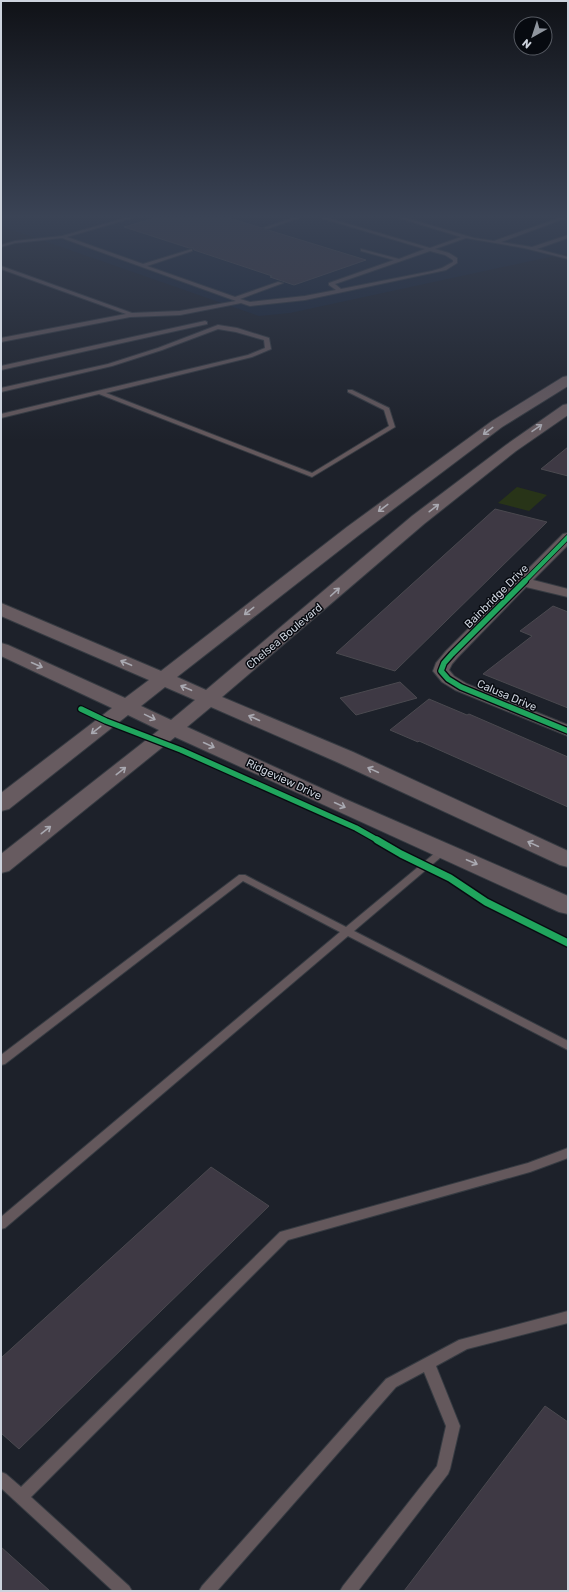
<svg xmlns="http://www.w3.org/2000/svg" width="569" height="1592" font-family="Rubik,sans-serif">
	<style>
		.built { fill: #1a2538 }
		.green { fill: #283418 }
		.building { fill: #3e3944; stroke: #4a494f }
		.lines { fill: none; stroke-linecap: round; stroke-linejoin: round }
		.service-casing { stroke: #363b42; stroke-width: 2 }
		.minor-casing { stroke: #363b42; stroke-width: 2 }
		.secondary-casing { stroke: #363b42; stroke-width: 2 }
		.service { fill: #64585c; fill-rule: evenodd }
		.minor { fill: #64585c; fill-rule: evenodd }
		.secondary { fill: #675b60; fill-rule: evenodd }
		.cycleway-far2-casing { stroke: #070a10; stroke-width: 6 }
		.cycleway-far1-casing { stroke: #070a10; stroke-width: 8 }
		.cycleway-casing { stroke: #070a10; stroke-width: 10 }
		.cycleway-far2 { stroke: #20a55d; stroke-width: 4.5 }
		.cycleway-far1 { stroke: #20a55d; stroke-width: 5.5 }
		.cycleway { stroke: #20a55d; stroke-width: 7 }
		.oneway { stroke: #a9a9b1 }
		.labels { text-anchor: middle; stroke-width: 3; stroke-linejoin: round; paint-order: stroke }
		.street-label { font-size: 11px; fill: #cdd3dd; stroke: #070a10 }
	</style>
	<rect width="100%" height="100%" fill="#1d212a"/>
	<path class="built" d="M16,218H568V253L290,313L259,316L1,226V222Z"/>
	<path class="green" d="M517,487L547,495L529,511L498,503Z"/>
	<g class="building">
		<path d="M155,218H229L366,260L294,285L270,277L272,276L194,250L193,248H189L124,227Z"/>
		<path d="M568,447V476L541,469Z"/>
		<path d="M495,509L547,522L395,671L336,653Z"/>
		<path d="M553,606L568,612V708L483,674L532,636L520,631Z"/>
		<path d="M400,682L417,698L356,715L340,698Z"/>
		<path d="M429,699L467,715L469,714L568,757V807L419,741L418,742L390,730Z"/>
		<path d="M211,1167L269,1206L19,1449L1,1433V1358Z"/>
		<path d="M545,1406L568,1422V1591H404Z"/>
		<path d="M1,1547L50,1591H1Z"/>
	</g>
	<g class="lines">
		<defs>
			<g id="service">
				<path d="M125,218H132L67,237L143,264L192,249V251L147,266L235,297L278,282L283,283L240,299L250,302L305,296L336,290L329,285V283L394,260L361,251V249L399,259L425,249L321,218H328L430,248L461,237L399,218H406L474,238L494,241L559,218H566L501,242L532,247L568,235V238L537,249L568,257V259L524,248L466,238L435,249L449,253L457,258V263L446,270L432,273L305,300L250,306L241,303L180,315L130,317L1,342V338L126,314L1,269V266L132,313L180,311L236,301L62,238L15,243L1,247V245L15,241L62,236ZM430,251L445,255L453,260V262L442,268L432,271L341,289L335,284Z"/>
				<path d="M292,218H299L267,229L263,228Z"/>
				<path d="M205,321L207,322V324L1,370V366Z"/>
				<path d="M218,325L237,328L269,338L271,349L252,357L106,393L312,473L389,426L384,410L348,392V390H352L389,408L395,427L312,477L99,394L1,418V414L248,355L265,348L264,340L236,332L218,329L162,350L112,366L1,392V388L108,364L158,348Z"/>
				<path d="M444,847L449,850L447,852L354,931L568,1041V1050L348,936L5,1228L1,1229V1217L340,932L243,881L5,1064L1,1065V1055L239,875H245L346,927L441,848Z"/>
				<path d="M568,1148V1158L530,1172L288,1240L31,1497L129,1586L132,1591H113L1,1488V1472L6,1474L21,1487L280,1232L528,1163Z"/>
				<path d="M568,1311V1323L467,1349L436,1366L460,1426L450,1469L448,1474L358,1591H340L343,1586L437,1466L446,1426L424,1372L396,1387L217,1591H199L202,1586L386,1379L459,1340Z"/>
			</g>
			<path id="minor" d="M568,533V545L533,580L568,589V597L526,587L458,657L452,664L449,670L454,676L467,684L568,725V736L455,690L442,682L433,671L436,663L446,651L563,534Z"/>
			<path id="secondary" d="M568,376V386L502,427L359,535L177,677L206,690L412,516L506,445L563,405L568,404V415L516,451L424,524L222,697L353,752L568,851V867L560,865L337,762L211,707L187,727L345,799L568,896V914L559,912L175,737L9,871L1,873V854L159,730L128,715L9,809L1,811V793L112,708L1,656V643L8,645L125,698L149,680L1,616V603L161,671L347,527L492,421L563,377ZM165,687L195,700L171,720L141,706Z"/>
		</defs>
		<use href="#service" class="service-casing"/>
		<use href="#minor" class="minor-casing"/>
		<use href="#secondary" class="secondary-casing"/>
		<use href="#service" class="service"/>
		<use href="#minor" class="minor"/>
		<use href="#secondary" class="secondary"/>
		<defs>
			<path id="cycleway-far2" d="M524,582L568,537"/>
			<g id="cycleway-far1">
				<path d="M525,581L452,654L444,663L441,671L448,679L461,687L568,731"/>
				<path d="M81,709L106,721L181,750L356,828L379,841"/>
			</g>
			<path id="cycleway" d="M377,840L401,854L450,878L486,902L568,943"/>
		</defs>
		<use href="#cycleway-far2" class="cycleway-far2-casing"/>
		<use href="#cycleway-far1" class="cycleway-far1-casing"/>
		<use href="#cycleway" class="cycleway-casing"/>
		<use href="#cycleway-far2" class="cycleway-far2"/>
		<use href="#cycleway-far1" class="cycleway-far1"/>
		<use href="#cycleway" class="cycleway"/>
	</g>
	<defs><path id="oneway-shaft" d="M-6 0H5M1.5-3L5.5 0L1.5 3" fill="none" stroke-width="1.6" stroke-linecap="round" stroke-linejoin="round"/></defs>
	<g class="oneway">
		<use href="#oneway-shaft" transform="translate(537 428) rotate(-35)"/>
		<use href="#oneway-shaft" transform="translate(488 431) rotate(143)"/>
		<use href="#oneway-shaft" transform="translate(383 508) rotate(143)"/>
		<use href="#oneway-shaft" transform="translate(434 508) rotate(-38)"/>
		<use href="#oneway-shaft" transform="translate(335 592) rotate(-42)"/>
		<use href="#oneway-shaft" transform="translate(249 611) rotate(142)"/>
		<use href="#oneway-shaft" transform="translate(126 663) rotate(-157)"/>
		<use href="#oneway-shaft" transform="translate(37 665) rotate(24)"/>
		<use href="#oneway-shaft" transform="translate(186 688) rotate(-157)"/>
		<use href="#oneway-shaft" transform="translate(150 717) rotate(26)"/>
		<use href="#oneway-shaft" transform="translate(254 718) rotate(-156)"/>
		<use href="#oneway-shaft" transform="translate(96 730) rotate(142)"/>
		<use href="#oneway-shaft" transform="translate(209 745) rotate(25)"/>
		<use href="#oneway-shaft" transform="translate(373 770) rotate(-155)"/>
		<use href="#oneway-shaft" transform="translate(121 771) rotate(-38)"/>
		<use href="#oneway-shaft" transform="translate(340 805) rotate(25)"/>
		<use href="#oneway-shaft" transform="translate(46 830) rotate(-38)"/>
		<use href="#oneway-shaft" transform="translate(533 844) rotate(-155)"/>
		<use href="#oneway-shaft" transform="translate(472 862) rotate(23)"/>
	</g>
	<linearGradient id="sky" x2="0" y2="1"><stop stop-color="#101217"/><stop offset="0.49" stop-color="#3a4355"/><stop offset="1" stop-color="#3a4355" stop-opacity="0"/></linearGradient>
	<rect width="569" height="441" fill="url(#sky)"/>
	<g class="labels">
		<g class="street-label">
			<text transform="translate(496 596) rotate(-45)" y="4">Bainbridge Drive</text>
			<text transform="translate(284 636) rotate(-40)" y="4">Chelsea Boulevard</text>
			<text transform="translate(507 695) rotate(23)" y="4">Calusa Drive</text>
			<text transform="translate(284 779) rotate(25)" y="4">Ridgeview Drive</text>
		</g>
	</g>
	<rect width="569" height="1592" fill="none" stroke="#cdd3dd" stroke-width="4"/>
	<g transform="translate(533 36) rotate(219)"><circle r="19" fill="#070a10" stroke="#565a62"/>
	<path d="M0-3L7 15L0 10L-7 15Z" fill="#8f959e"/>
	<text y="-6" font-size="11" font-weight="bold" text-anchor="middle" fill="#cdd3dd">N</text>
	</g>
</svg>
